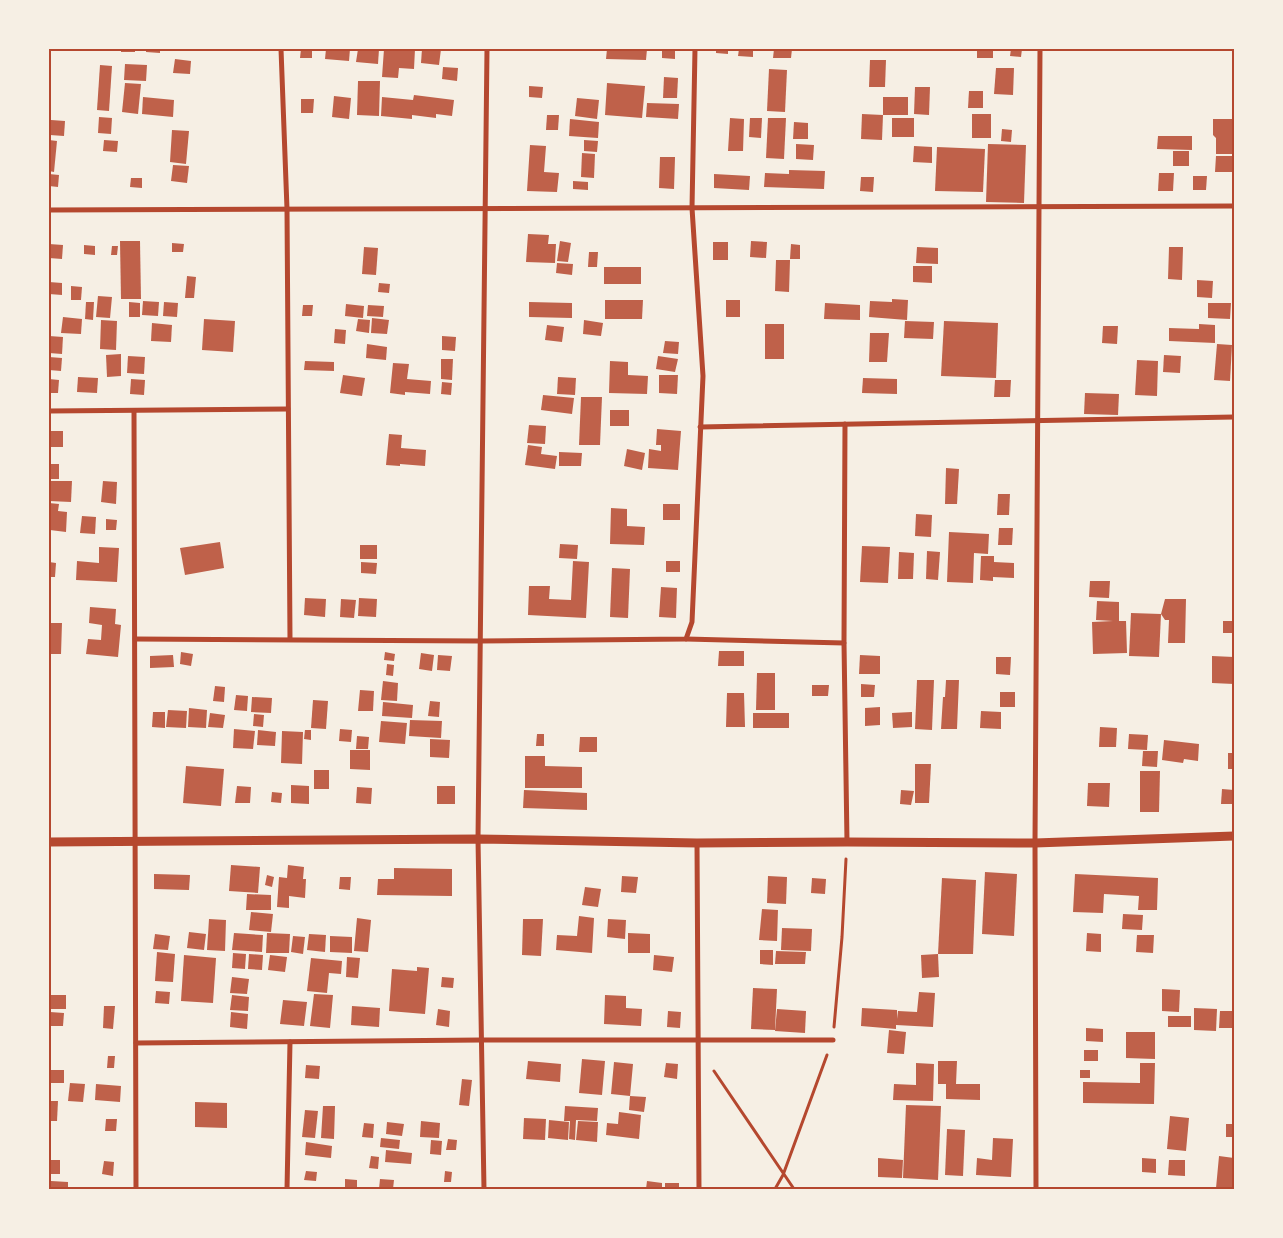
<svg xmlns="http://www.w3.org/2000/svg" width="1283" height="1238" font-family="'DejaVu Sans',sans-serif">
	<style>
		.building { fill: #bf614a }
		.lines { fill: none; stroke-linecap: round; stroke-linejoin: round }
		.path { stroke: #b5482f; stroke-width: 3 }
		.minor { stroke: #b5482f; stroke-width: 5 }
		.tertiary { stroke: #b5482f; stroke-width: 9 }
		.neatline { fill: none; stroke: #b5482f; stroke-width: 2 }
	</style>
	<rect width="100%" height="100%" fill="#f6efe4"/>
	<g class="building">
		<rect x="121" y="49" width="14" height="3"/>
		<path d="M146,49H160V53L146,52Z"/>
		<path d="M301,49H312V58H300Z"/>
		<path d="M326,49H350L349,61L325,59Z"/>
		<path d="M358,49H379L378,64L356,62Z"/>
		<path d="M384,49H415L414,69L399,68L398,78L382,77Z"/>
		<path d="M422,49H441L439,65L421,63Z"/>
		<path d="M607,49H647L646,60L606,59Z"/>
		<path d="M662,49H675V59L662,58Z"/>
		<path d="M716,49H728V54L716,53Z"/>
		<path d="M739,49H753V57L738,56Z"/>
		<path d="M774,49H792L791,58H773Z"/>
		<rect x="977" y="49" width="16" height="9"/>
		<path d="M1011,49H1022L1021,57L1010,56Z"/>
		<path d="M175,59L191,61L190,74L173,73Z"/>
		<path d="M870,60H886L885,87H869Z"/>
		<path d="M125,64L147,65L146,81L124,80Z"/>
		<path d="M100,65L112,66L109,111L97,110Z"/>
		<path d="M443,67L458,68L457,81L442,79Z"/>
		<path d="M996,68H1014L1013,95L994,94Z"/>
		<path d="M769,69L787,70L785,112L767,111Z"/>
		<path d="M664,77L678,78L677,98H663Z"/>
		<path d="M358,81H380L379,116L357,115Z"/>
		<path d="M125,83L141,84L138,114L122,112Z"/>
		<path d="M607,83L645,86L642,118L605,115Z"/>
		<path d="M529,86L543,87L542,98L529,97Z"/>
		<path d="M915,87H930L929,115L914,114Z"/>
		<path d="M969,91H983V108H968Z"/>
		<path d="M414,95L454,100L452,116L436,114V118L412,115V119L381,116L382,97L413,100Z"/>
		<path d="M334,96L351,98L349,119L332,117Z"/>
		<path d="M143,97L174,100L173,117L142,114Z"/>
		<rect x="883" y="97" width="25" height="18"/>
		<path d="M577,98L599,100L597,119L575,116Z"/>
		<path d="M301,99H314L313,113H301Z"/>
		<path d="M647,103L679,104L678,119L646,117Z"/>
		<path d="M862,114L883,115L882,140L861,139Z"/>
		<rect x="972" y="114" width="19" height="24"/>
		<path d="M547,115H559L558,130H546Z"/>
		<path d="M99,117L112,118L111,134L98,133Z"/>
		<path d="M730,118L744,119L743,151H728Z"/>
		<path d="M750,118H762L761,138L749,137Z"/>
		<path d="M768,118H786L784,159L766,158Z"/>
		<rect x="892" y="118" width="22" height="19"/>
		<path d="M570,119L599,122L598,138L569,136Z"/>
		<path d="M1213,119H1234V154H1216V138L1213,135Z"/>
		<path d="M51,120L65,121L64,136L50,135Z"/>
		<path d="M794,122L808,123V139H793Z"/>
		<path d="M1002,129L1012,130L1011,142L1001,141Z"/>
		<path d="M172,130L189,131L186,164L170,162Z"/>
		<path d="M1158,136H1192V150L1157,149Z"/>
		<path d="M49,140L57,141L54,172L49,171Z"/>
		<path d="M104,140L118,141L117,152L103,151Z"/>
		<path d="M584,140L598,141L597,152L584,151Z"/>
		<path d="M796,144L814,145L813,160L796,159Z"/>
		<path d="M988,144L1026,145L1024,203L986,202Z"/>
		<path d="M530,145L546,146L544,172L559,173L557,192L527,191Z"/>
		<path d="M914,146L932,147V163L913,162Z"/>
		<path d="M937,147L985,149L983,192L935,191Z"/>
		<rect x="1173" y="151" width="16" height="15"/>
		<path d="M582,153L595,154L594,178L581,177Z"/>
		<path d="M1216,156H1233V172H1215Z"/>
		<path d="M660,157H675L674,189L659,188Z"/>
		<path d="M173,165L189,166L187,183L171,181Z"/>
		<path d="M789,170L825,171L824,189L764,187L765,173L789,174Z"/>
		<path d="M1159,173H1174L1173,191H1158Z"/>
		<path d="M49,174L59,175L58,187L49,186Z"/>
		<path d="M714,174L750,176L749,190L714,188Z"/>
		<path d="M1193,176H1207L1206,190H1193Z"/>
		<path d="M861,177H874L873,192L860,191Z"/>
		<path d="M131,178H142V188L130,187Z"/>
		<path d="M573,181L588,182V190L573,189Z"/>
		<path d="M528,234L549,235L548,244H556L555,263L526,262Z"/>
		<path d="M120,241H140L141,299H121Z"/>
		<path d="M560,241L571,243L568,262L557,261Z"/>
		<path d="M751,241L767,242L766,258L750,257Z"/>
		<rect x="713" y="242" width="15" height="18"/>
		<path d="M172,243L184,244L183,252H172Z"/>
		<path d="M49,244L63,245L62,259L49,258Z"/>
		<path d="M791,244L800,245V259H790Z"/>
		<path d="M84,245L95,246V255L84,254Z"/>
		<path d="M112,246H118L117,255H111Z"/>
		<path d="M364,247L378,248L376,275L362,274Z"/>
		<path d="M917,247L938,248V264L916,263Z"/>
		<path d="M1169,247H1183L1182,280L1168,279Z"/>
		<path d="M589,252H598L597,267H588Z"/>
		<path d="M776,260H790L789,292L775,291Z"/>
		<path d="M557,263L573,264L572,275L556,273Z"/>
		<path d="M913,266H932V283L913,282Z"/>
		<rect x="604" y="267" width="37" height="17"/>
		<path d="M187,276L196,277L194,298H185Z"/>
		<path d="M1197,280L1213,281L1212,298L1197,297Z"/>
		<path d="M49,282L62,283V295L49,294Z"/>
		<path d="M379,283L390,284L389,293L378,292Z"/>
		<path d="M71,286L82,287L81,300H71Z"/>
		<path d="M98,296L112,297L110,318L96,317Z"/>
		<path d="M892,299L908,300L907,320L869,317L870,301L892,302Z"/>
		<path d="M605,300H643L642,319H605Z"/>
		<rect x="726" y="300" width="14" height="17"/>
		<path d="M143,301L159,302L158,316L142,315Z"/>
		<path d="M86,302H94L93,320L85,319Z"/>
		<path d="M129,302L140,303V317H129Z"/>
		<path d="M164,302L178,303L177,317L163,316Z"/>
		<path d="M529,302L572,303V318L529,317Z"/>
		<path d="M825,303L860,305V320L824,319Z"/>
		<path d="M1208,303H1231L1230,319L1208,318Z"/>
		<path d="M346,304L364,306L363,318L345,316Z"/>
		<path d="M303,305H313L312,316H302Z"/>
		<path d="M368,305L384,306L383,317L367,316Z"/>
		<path d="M63,317L82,319L81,334L61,333Z"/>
		<path d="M372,318L389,320L387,334L371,333Z"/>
		<path d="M204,319L235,321L233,352L202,350Z"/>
		<path d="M358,319L370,320L369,333L356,331Z"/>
		<path d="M101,320L117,321L116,350L100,349Z"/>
		<path d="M584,320L603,323L601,336L583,334Z"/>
		<path d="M905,321L934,322L933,339L904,338Z"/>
		<path d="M944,321L998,323L996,378L941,376Z"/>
		<path d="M152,323L172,325L171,342L151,341Z"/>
		<rect x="765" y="324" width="19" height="35"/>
		<path d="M1199,324L1215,325V343L1169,341V328L1199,329Z"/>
		<path d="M547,325L564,327L562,342L545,340Z"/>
		<path d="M1103,326H1118L1117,344L1102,343Z"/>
		<path d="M335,329L346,330L345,344L334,343Z"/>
		<path d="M870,333H889L887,362H869Z"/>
		<path d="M49,336L63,337L62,354L49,353Z"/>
		<path d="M442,336L456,337L455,351L442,350Z"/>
		<path d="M665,341L679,342L678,354L663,353Z"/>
		<path d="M367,344L387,347L386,360L366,358Z"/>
		<path d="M1217,344L1232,345L1230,381L1214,380Z"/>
		<path d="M121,354V376L107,377L106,355Z"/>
		<path d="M1164,355L1181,356L1180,373L1163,372Z"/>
		<path d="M128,356L145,357L144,374L127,373Z"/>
		<path d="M658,356L678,359L675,372L656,369Z"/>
		<path d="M49,357L62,358L61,371L49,370Z"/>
		<path d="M441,359H453L452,380L441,379Z"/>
		<path d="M1137,360L1158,361L1157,396L1135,395Z"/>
		<path d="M305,361L334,362V371L304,370Z"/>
		<path d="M610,361L628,362V375L648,376L647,394L609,393Z"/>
		<path d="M393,363L409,364L407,379L431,381L430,394L405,392V395L390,393Z"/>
		<path d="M343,375L365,378L362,396L340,393Z"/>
		<path d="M659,375H678L677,394L659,393Z"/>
		<path d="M78,377L98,378L97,393L77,392Z"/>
		<path d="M558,377L576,378L575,395L557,394Z"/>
		<path d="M863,378L897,379V394L862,393Z"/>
		<path d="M49,379L59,380L58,393H49Z"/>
		<path d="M131,379L145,380L144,395L130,394Z"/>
		<path d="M995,380H1011L1010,397H994Z"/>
		<path d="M442,382L452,383L451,395L441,394Z"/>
		<path d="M1085,393L1119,394L1118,415L1084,414Z"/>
		<path d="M543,395L574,398L572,414L541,410Z"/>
		<path d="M581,397H602L600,445H579Z"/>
		<rect x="610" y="410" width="19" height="16"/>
		<path d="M529,425L546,426L545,444L527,443Z"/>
		<path d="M657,429L681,431L678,470L648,468L649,449L661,451V445H656Z"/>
		<rect x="49" y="431" width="14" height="16"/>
		<path d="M389,434L402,435L401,448L426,450L425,466L400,464V466L386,465Z"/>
		<path d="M528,445L542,447L541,454L557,456L555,469L525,465Z"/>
		<path d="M627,449L645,453L642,470L624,466Z"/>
		<path d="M559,452L582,453L581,466H559Z"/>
		<rect x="49" y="464" width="10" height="15"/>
		<path d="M946,468L959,469L957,504H945Z"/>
		<path d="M49,481H72L71,502L49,501Z"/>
		<path d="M103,481L117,482L116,504L101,502Z"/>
		<path d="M998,494H1010L1009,515H997Z"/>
		<path d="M49,503L59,504L58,511L67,512L66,532L50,530L51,512H49Z"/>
		<rect x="663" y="504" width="17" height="16"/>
		<path d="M611,508L627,509V526L645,527L644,545L610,544Z"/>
		<path d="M916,514L932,515L931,537L915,536Z"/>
		<path d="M82,516L96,517L95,534L80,533Z"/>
		<path d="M106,519L117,520L116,530H106Z"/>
		<path d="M999,528H1013L1012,545H998Z"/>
		<path d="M949,532L989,534L988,554L974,553L973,583L947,582Z"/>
		<path d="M220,542L224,568L185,575L180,548Z"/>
		<path d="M560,544L578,545L577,559L559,558Z"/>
		<rect x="360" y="545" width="17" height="14"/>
		<path d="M862,546L890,547L888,583L860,582Z"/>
		<path d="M99,547L119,548L117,582L76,580L77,561L99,563Z"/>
		<path d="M927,551L940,552L938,580L926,579Z"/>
		<path d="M899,552L914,553L913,579H898Z"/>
		<path d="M981,556H994V562L1014,563V578L993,577V581L980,580Z"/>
		<path d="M573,561L589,562L586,618L528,615L529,586H550L549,599L571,600Z"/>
		<rect x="666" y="561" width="14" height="11"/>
		<path d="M49,562L56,563L55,577H49Z"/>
		<path d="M361,562L377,563L376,574L361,573Z"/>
		<path d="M612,568L630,569L628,618L610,617Z"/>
		<path d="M1090,581H1110L1109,598L1089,597Z"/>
		<path d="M661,587L677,588L676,618L659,617Z"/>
		<path d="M305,598L326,599L325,617L304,615Z"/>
		<path d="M359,598L377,599L376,617L358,616Z"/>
		<path d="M341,599L356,600L354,618L340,617Z"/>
		<path d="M1165,599H1186L1185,643H1168L1169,620H1165L1161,614Z"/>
		<path d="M1097,601L1119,602V621H1126L1127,653L1093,654L1092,622L1113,621L1096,620Z"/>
		<path d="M90,607L116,609L115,624L121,625L118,657L86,654L88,639L101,640L102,625L89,623Z"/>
		<path d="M1131,613L1161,614L1159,657L1129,656Z"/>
		<rect x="1223" y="621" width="11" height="12"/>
		<path d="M49,623H62L61,654H49Z"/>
		<path d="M719,651H744V666H718Z"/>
		<path d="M181,652L193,654L191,666L180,664Z"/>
		<path d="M385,652L395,654L394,661L384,660Z"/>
		<path d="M421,653L434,655L432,671L419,669Z"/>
		<path d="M173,655L174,667L150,668V656Z"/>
		<path d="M438,655L452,656L450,671L437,670Z"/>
		<path d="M860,655L880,656V674H859Z"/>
		<path d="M1212,656L1234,657V684L1212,683Z"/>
		<path d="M996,657H1011L1010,675L996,674Z"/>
		<path d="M387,664L394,665L393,676L386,675Z"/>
		<path d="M757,673H775V710H756Z"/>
		<path d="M917,680H934L932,730L915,729Z"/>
		<path d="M946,680H959L957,729H941L943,697H945Z"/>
		<path d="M383,681L398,683L397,701L381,700Z"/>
		<path d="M861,684L875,685L874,697H861Z"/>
		<path d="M812,685H829L828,696H812Z"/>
		<path d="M215,686L225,687L224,702L213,701Z"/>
		<path d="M360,690L374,691L373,711H358Z"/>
		<rect x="1000" y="692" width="15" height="15"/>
		<path d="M727,693H744L745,727H726Z"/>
		<path d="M236,695L248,696L247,711L234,710Z"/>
		<path d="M252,697L272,698L271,713L251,712Z"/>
		<path d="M313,700L328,701L326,729L311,728Z"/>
		<path d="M430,701L440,702L439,717L428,716Z"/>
		<path d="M383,702L413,705L412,718L382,716Z"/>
		<path d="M880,707V725L865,726V708Z"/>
		<path d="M189,708L207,710L206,728L188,727Z"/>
		<path d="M168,710L187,711L186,728L166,727Z"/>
		<path d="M981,711L1001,712V729L980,728Z"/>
		<path d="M153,712H165V728L152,727Z"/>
		<path d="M912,712V727L893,728L892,713Z"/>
		<path d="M210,713L225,715L223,728L208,727Z"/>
		<rect x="753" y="713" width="36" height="15"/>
		<path d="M254,714L264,715L263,727L253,726Z"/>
		<path d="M410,720L442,721L441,738L409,736Z"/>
		<path d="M381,721L407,723L405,744L379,742Z"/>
		<path d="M1100,727L1117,728L1116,747H1099Z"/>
		<path d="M234,729L255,731L253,749L233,748Z"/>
		<path d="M340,729L352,730L351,742L339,741Z"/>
		<path d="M258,730L276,732L275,746L257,745Z"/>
		<path d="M305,730H311V740L304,739Z"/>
		<path d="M282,731L303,732L302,764L281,763Z"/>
		<path d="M537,734H544V746H536Z"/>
		<path d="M1129,734L1148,735L1147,750L1128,749Z"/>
		<path d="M357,736L369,737L368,749H356Z"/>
		<path d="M580,737H597V752H579Z"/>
		<path d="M430,739L450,740L449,758L430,757Z"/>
		<path d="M1164,740L1199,744L1198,761L1184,759L1183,763L1162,760Z"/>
		<path d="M350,750H370V770L350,769Z"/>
		<path d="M1143,751H1158L1157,767L1142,766Z"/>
		<rect x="1228" y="753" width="6" height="16"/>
		<path d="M525,756H545V766L582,767V788H525Z"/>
		<path d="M915,764H931L929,803H915Z"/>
		<path d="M186,766L224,769L221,806L183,803Z"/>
		<rect x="314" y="770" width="15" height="19"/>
		<path d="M1140,771H1160L1159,812H1140Z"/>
		<path d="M1088,783H1110L1109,807L1087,806Z"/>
		<path d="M291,785L309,786V804L291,803Z"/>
		<path d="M237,786L251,787L250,803H235Z"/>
		<rect x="437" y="786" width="18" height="18"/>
		<path d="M357,787L372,788L371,804L356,803Z"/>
		<path d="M1222,789L1234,790V804H1221Z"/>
		<path d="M524,790L587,793V810L523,808Z"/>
		<path d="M901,790L914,791L911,805L900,804Z"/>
		<path d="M272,792L282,793L281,803L271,802Z"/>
		<path d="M231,865L260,867L258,893L229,891Z"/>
		<path d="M288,865L304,867L303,879H306L305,898L289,896V908L277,907L279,877L287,878Z"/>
		<path d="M394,868L452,869V896L377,895L378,879H394Z"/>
		<path d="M985,872L1017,874L1014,936L982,934Z"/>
		<path d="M154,874L190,875L189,890L154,889Z"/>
		<path d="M1075,874L1158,878L1157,910H1138L1139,896L1104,894L1103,913L1073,912Z"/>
		<path d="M267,875L274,877L272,887L265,885Z"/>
		<path d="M622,876L638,877L636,893L621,892Z"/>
		<path d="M768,876L787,877L786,904L767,903Z"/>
		<path d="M340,877H351L350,890L339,889Z"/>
		<path d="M812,878L826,879L825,894L811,893Z"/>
		<path d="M942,878L976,880L973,954H938Z"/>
		<path d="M585,887L601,889L598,907L582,905Z"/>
		<path d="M247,894L271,895V910H246Z"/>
		<path d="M762,909L778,910L777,941L759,940Z"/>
		<path d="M251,912L273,914L271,932L249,930Z"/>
		<path d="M1123,914L1143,915L1142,930L1122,929Z"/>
		<path d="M579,916L594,918L592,953L556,950L557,935L577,936Z"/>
		<path d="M357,918L371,920L368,952L354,951Z"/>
		<path d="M209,919L226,920L225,951L207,950Z"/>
		<path d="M523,919H543L541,956L522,955Z"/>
		<path d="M608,919L626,920L625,939L607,937Z"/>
		<path d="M782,928L812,929L811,951L781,950Z"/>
		<path d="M189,932L206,934L204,950L187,948Z"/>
		<path d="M234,933L263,935L262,952L232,950Z"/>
		<path d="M267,933L290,934L289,953H266Z"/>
		<path d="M628,933L650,934V953H628Z"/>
		<path d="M1087,933L1101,934V952L1086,951Z"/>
		<path d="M155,934L170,936L168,950L153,949Z"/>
		<path d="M309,934L326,935L325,952L307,950Z"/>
		<path d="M1137,935H1154L1153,953L1136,952Z"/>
		<path d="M293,936L305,937L303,954L291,952Z"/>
		<path d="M330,936L352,937V953L330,952Z"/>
		<path d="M760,950H773V965L760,964Z"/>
		<path d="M776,951L806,952L805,964H775Z"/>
		<path d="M157,952L175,954L173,982L155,981Z"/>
		<path d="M233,953L246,954L245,969L232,968Z"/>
		<path d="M249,954L263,955L262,970L248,969Z"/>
		<path d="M938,954L939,977L922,978L921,955Z"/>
		<path d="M184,955L216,958L213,1003L181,1001Z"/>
		<path d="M270,955L287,957L285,972L268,970Z"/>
		<path d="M654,955L674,957L672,972L653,970Z"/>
		<path d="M347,957L360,958L358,978L346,977Z"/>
		<path d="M311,958L342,961L341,974L329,973L327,993L307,991Z"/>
		<path d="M417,967L429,968L425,1014L389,1011L392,969L417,971Z"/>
		<path d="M232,977L249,979L247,994L230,993Z"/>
		<path d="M442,977L454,978L453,988L441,987Z"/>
		<path d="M753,988L777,989L775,1030L751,1029Z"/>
		<path d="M1162,989L1180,990L1179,1012L1162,1011Z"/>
		<path d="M156,991L170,992L169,1004L155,1003Z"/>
		<path d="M919,992L935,993L933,1027L896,1025V1029L861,1026L862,1008L897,1010V1019L898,1011L917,1012Z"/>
		<path d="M314,994L333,995L330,1028L310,1026Z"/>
		<rect x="51" y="995" width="15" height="14"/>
		<path d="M232,995L249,997L248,1011L230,1010Z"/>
		<path d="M605,995L626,996V1008L642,1009L641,1026L604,1024Z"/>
		<path d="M283,1000L307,1002L304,1026L280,1024Z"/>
		<path d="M104,1006H115L113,1029L103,1028Z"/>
		<path d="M352,1006L380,1008L379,1027L351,1025Z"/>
		<path d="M1194,1008L1217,1009L1216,1031L1194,1030Z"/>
		<path d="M438,1009L450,1011L449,1027L436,1025Z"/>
		<path d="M777,1009L806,1011L805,1033L775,1031Z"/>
		<path d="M668,1011L681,1012L680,1028L667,1027Z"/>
		<path d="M1220,1011H1234V1028H1219Z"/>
		<path d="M50,1012L64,1013L63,1026H49Z"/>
		<path d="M231,1012L248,1014L247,1029L230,1027Z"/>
		<rect x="1168" y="1016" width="23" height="11"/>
		<path d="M1086,1028L1103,1029V1042L1086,1041Z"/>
		<path d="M889,1030L906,1032L904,1054L887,1053Z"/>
		<path d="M1126,1032H1155V1059L1126,1058Z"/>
		<rect x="1084" y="1050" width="14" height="11"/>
		<path d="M108,1056H115L114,1068H107Z"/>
		<path d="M582,1059L605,1061L602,1095L579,1093Z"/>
		<path d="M528,1061L561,1064L560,1082L526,1079Z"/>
		<path d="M938,1061H957L956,1084H980V1100L946,1099V1084H938Z"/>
		<path d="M614,1062L633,1064L630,1096L611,1094Z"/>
		<path d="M666,1063L678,1064L677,1079L664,1077Z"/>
		<path d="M916,1063L934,1064L933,1101L893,1100L894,1084L916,1085Z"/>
		<path d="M1140,1063H1155L1154,1104L1083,1103V1082L1140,1083Z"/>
		<path d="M306,1065L320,1066L319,1079L305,1078Z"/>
		<path d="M50,1070H64V1083H51Z"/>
		<rect x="1080" y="1070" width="10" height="8"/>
		<path d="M462,1079L472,1080L469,1106L459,1105Z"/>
		<path d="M70,1083L85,1084L83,1102L68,1101Z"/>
		<path d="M96,1084L121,1086L120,1102L95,1100Z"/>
		<path d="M630,1096L646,1097L644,1112L629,1110Z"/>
		<path d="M49,1101H58L57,1121H49Z"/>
		<path d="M195,1102L227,1103V1128L195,1127Z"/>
		<path d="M906,1105L941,1106L938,1180L903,1178Z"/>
		<path d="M323,1106H335L334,1139L321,1138Z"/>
		<path d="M565,1106L598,1108L597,1121L576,1120L575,1140L569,1139L570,1121H564Z"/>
		<path d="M305,1110L318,1111L315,1138L302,1137Z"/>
		<path d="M619,1112L641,1115L639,1139L606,1135L607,1123L618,1124Z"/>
		<path d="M1170,1116L1189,1118L1186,1151L1167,1149Z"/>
		<path d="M524,1118L546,1119L545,1140L523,1139Z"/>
		<path d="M106,1119H117L116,1131H105Z"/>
		<path d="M549,1120L569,1122L568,1140L548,1138Z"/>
		<path d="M421,1121L440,1123L439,1138L420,1137Z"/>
		<path d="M578,1121L598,1122L597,1142L576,1140Z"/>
		<path d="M387,1122L404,1124L402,1136L386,1134Z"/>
		<path d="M364,1123L374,1124L373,1138L362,1137Z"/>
		<rect x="1226" y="1124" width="8" height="13"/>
		<path d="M947,1129L965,1130L963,1176L945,1175Z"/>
		<path d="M381,1138L400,1140L399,1149L380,1147Z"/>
		<path d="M993,1138L1013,1139L1011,1177L976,1175L977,1158L992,1160Z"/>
		<path d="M448,1139L457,1140L456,1150H446Z"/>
		<path d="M431,1140L442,1141L441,1155L430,1154Z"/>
		<path d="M306,1142L332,1146L331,1158L305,1155Z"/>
		<path d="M386,1150L412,1153L411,1164L385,1162Z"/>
		<path d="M371,1156L379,1157L378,1169L369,1168Z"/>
		<path d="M1219,1156L1234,1158V1189L1216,1188Z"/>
		<path d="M878,1158L903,1160L902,1178L878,1177Z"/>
		<path d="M1142,1158L1156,1159V1173L1142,1172Z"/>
		<rect x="49" y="1160" width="11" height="14"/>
		<path d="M1169,1160H1185V1176L1168,1175Z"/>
		<path d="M104,1161L114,1162L113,1176L102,1174Z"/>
		<path d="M306,1171L317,1172L316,1181L304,1180Z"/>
		<path d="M445,1171L452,1172L451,1182H444Z"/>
		<path d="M345,1179L357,1180V1189H345Z"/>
		<path d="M380,1179L394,1180L393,1189H379Z"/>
		<path d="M51,1181L68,1182V1189H50Z"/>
		<path d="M647,1181L662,1183V1189H646Z"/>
		<rect x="665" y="1183" width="14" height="6"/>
	</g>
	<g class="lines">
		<g class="path">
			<path d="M834,1027L842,937L846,859"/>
			<path d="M714,1071L794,1189"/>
			<path d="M775,1189L783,1175L827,1055"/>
		</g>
		<g class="minor">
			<path d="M281,49L287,209L290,639"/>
			<path d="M49,210L1234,206"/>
			<path d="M49,411L288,409"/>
			<path d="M134,411L136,1189"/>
			<path d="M845,424L844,643L847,842"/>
			<path d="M700,427L1234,417"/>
			<path d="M135,639L480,641L686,639L692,622L703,376L692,208L695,49"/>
			<path d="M686,639L844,643"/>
			<path d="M697,843L699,1189"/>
			<path d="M136,1043L481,1040H833"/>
			<path d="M287,1189L290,1042"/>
			<path d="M484,1189L478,839L487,49"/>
			<path d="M1036,1189L1035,843L1040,49"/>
		</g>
		<path class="tertiary" d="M49,842L478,839L697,843L847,842L1035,843L1234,836"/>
	</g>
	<rect width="1283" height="1238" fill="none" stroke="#f6efe4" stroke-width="100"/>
	<rect x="50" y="50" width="1183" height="1138" class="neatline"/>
</svg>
